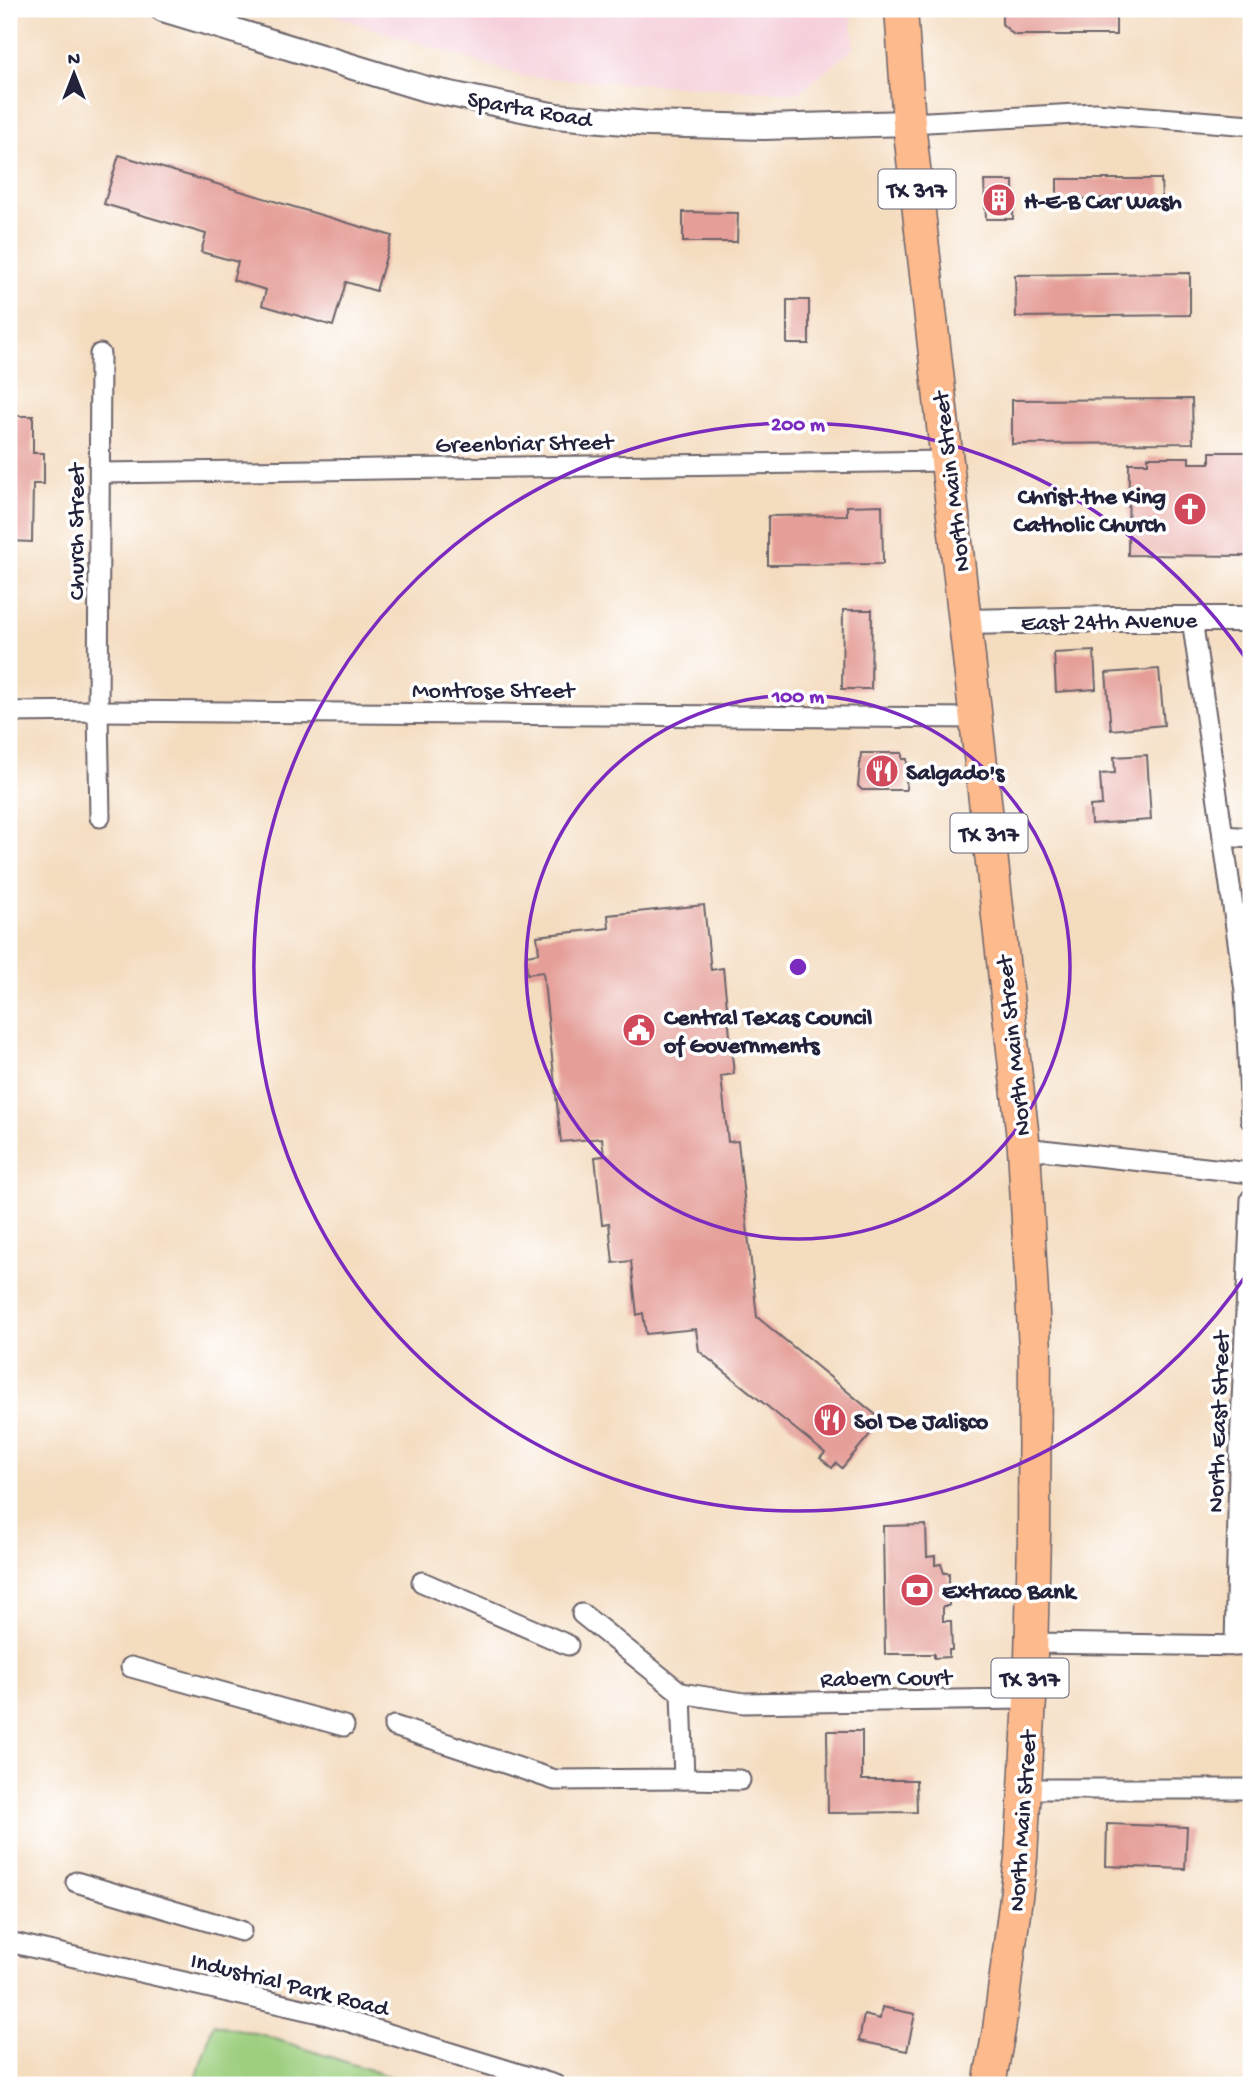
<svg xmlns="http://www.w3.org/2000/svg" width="1260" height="2094" font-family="'Gochi Hand',sans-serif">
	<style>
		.built { fill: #f5cfda }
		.green { fill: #9dcf7f; stroke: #60785d; stroke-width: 2 }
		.building { fill: #e59e98 }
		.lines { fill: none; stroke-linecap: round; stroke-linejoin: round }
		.minor-casing { stroke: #6c6369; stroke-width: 23 }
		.tertiary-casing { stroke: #6c6369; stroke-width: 28 }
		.primary-casing { stroke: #6c6369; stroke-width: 35 }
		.minor { stroke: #fff; stroke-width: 19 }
		.tertiary { stroke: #fff; stroke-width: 24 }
		.primary { stroke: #fcba8d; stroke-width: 32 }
		.ring { fill: none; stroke: #7b2cbf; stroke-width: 3.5 }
		.labels { text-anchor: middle; stroke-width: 7; stroke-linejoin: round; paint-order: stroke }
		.shield { fill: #fff; stroke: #646476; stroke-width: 2 }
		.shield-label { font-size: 23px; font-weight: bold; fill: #22223b }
		.street-label { font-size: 24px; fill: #22223b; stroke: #fff }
		.poi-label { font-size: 24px; font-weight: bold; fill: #22223b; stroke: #fff; text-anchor: start }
		.centre { fill: #7b2cbf; stroke: #fff; stroke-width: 3.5 }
		.ring-label { font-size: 21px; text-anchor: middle; font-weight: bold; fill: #7b2cbf; stroke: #fff; stroke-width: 7; stroke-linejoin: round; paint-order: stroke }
	</style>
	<rect width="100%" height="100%" fill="#fff"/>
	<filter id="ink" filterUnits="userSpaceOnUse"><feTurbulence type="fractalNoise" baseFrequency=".0143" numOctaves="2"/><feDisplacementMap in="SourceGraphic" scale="14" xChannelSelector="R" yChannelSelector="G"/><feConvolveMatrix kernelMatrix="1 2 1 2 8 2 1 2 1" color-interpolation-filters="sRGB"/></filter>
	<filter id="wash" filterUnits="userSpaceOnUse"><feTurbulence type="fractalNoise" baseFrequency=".00686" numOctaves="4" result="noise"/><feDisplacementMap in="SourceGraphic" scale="28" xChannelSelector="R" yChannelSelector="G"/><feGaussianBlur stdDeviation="1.57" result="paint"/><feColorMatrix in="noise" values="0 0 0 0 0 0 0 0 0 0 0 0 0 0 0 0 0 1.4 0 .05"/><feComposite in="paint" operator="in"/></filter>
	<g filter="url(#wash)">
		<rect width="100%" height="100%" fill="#f4dcbf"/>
		<path class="built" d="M312,9H851L854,48L799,93L525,77Z"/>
		<path class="green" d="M213,2024L263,2035L416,2085H194Z"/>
		<g id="blocks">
			<g class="building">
				<path d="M1002,9H1116V35H1014L1002,24Z"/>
				<path d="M119,155L392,236L376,291L346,282L333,326L262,305L266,290L233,280L238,262L201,252L206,234L104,204Z"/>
				<path d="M1057,179H1161L1162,198L1057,199Z"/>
				<path d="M984,181H1013V219H986Z"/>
				<path d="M683,212L738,213L737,242H683Z"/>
				<path d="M1190,273V315L1016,317L1015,275Z"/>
				<rect x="787" y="300" width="22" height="44"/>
				<path d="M1192,399L1193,443L1012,444V400Z"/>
				<path d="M9,416H33V453H44V484H33L32,542L9,541Z"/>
				<path d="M1210,452H1251V556L1128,555L1129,463H1148V457H1189V463H1210Z"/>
				<path d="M882,505L883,564L768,565V516L847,515V506Z"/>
				<path d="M843,610H872L871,689H842Z"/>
				<path d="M1094,651L1096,689L1056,692L1054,653Z"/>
				<path d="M1159,669L1164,725L1111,730L1106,673Z"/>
				<path d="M861,753H902V759H907L906,790H862L858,786Z"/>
				<path d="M1147,755L1151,820L1091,824L1090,806L1102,805L1100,774L1115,773L1114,757Z"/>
				<path d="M704,905L711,970L723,968L734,1074L721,1076L728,1142L738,1141L757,1317L882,1420L842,1468L836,1463L832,1468L820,1458L825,1453L699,1351L696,1329L646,1334L643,1313L637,1315L631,1261L613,1263L609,1223L602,1224L595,1157L604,1156L602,1138L561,1142L543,972L527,974L526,955L539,953L537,936L609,928L608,915Z"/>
				<path d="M926,1525L927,1557L935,1556V1565L941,1564L944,1573H949V1606H943V1621H951L952,1650H949V1657L934,1658V1654H885L883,1526Z"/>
				<path d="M827,1731H862V1780H916L917,1812L828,1813Z"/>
				<path d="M1107,1824L1187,1827L1185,1869L1106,1866Z"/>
				<path d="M882,2007L915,2014L907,2051L859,2041L864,2015L880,2019Z"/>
			</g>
		</g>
	</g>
	<g filter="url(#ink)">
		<use href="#blocks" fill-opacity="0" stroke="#6c6369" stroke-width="2"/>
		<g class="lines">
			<defs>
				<g id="minor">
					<path d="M909,123L1095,113L1251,125"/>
					<path d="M100,473L948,461"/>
					<path d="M1192,619L1245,991L1251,1120"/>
					<path d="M9,712L98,711L977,718"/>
					<path d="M100,817L98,711L100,354"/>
					<path d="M1223,836L1251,838"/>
					<path d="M1024,1148L1251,1173"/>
					<path d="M422,1582L568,1645"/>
					<path d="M582,1614L681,1693"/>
					<path d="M1030,1643L1251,1646"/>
					<path d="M1235,1646L1239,1469L1251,1199"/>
					<path d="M131,1667L344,1726"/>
					<path d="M394,1726L555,1780L684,1779L681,1693L744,1703L1030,1699"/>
					<path d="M684,1779L740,1780"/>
					<path d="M1025,1789H1251"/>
					<path d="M76,1882L241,1931"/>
					<path d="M9,1942L324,2014L555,2085"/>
				</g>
				<g id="tertiary">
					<path d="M163,9L426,89L556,116L648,124L764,127L909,123"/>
					<path d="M966,622L1112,619H1251"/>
				</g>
				<path id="primary" d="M901,9L909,123L1024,1148L1035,1350L1034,1536L1030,1699L1021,1858L999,2030L989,2085"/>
			</defs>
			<use href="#minor" class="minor-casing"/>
			<use href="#tertiary" class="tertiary-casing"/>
			<use href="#primary" class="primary-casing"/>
			<use href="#minor" class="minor"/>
			<use href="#tertiary" class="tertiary"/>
			<use href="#primary" class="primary"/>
		</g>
	</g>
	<g class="ring">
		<circle cx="798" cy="967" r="272"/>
		<path d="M1249 1271A544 544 0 1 1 1249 663"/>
	</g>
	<defs>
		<symbol id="building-disc" viewBox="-11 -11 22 22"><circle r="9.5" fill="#d1495b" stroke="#fff"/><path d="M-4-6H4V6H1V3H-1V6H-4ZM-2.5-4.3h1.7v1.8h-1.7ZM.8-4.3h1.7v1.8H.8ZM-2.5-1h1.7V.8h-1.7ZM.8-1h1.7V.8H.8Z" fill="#fff"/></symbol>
		<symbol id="church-disc" viewBox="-11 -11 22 22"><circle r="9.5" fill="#d1495b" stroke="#fff"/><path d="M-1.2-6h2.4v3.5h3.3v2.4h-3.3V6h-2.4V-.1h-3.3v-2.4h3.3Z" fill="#fff"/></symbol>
		<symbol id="restaurant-disc" viewBox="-11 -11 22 22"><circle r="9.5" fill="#d1495b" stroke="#fff"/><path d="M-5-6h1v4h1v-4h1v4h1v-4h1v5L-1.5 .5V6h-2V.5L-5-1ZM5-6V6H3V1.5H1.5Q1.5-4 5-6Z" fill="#fff"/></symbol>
		<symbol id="civic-disc" viewBox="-11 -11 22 22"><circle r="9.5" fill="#d1495b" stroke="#fff"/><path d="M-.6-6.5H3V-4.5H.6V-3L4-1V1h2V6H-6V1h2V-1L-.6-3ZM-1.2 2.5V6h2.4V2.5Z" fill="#fff"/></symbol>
		<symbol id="bank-disc" viewBox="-11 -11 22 22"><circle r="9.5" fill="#d1495b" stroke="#fff"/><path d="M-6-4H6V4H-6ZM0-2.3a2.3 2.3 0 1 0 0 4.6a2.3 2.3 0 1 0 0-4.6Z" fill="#fff"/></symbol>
	</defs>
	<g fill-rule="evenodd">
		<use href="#building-disc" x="980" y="181" width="38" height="38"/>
		<use href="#church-disc" x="1171" y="490" width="38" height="38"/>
		<use href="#restaurant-disc" x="863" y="752" width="38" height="38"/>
		<use href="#civic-disc" x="620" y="1011" width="38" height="38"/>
		<use href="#restaurant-disc" x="811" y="1401" width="38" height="38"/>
		<use href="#bank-disc" x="898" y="1571" width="38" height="38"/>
	</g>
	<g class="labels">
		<g class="shield">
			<rect x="878.5" y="169.5" width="77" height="39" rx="5"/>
			<rect x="950.5" y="813.5" width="77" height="39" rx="5"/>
			<rect x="991.5" y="1658.5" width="77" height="39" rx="5"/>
		</g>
		<g class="shield-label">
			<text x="917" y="197">TX 317</text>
			<text x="989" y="841">TX 317</text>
			<text x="1030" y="1686">TX 317</text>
		</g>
		<g class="street-label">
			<text transform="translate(530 108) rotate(10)" y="8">Sparta Road</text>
			<text transform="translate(524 442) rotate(-1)" y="8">Greenbriar Street</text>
			<text transform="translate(950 482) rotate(-97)" y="8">North Main Street</text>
			<text transform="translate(75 532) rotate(-90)" y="8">Church Street</text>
			<text transform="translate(1109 620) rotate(-1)" y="8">East 24th Avenue</text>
			<text x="493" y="697">Montrose Street</text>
			<text transform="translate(1012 1046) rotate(-96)" y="8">North Main Street</text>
			<text transform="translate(1217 1422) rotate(-88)" y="8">North East Street</text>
			<text transform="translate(886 1677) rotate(-1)" y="8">Rabern Court</text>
			<text transform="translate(1021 1821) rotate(-86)" y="8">North Main Street</text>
			<text transform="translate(290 1983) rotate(14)" y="8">Industrial Park Road</text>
		</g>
		<g class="poi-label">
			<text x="1024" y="208">H-E-B Car Wash</text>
			<text x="1166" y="503" text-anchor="end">Christ the King<tspan x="1166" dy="28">Catholic Church</tspan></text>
			<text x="906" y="779">Salgado's</text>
			<text x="664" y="1024">Central Texas Council<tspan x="664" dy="28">of Governments</tspan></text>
			<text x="854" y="1428">Sol De Jalisco</text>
			<text x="942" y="1598">Extraco Bank</text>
		</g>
	</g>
	<circle cx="798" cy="967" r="10" class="centre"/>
	<g class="ring-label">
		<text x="798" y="430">200 m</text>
		<text x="798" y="702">100 m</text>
	</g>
	<rect width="1260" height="2094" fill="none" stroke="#fff" stroke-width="35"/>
	<g transform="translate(74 74)" stroke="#ffffff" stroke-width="5" paint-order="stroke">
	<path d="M0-5L12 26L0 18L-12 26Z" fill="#22223b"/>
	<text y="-10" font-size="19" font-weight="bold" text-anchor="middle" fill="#22223b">N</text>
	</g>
</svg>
